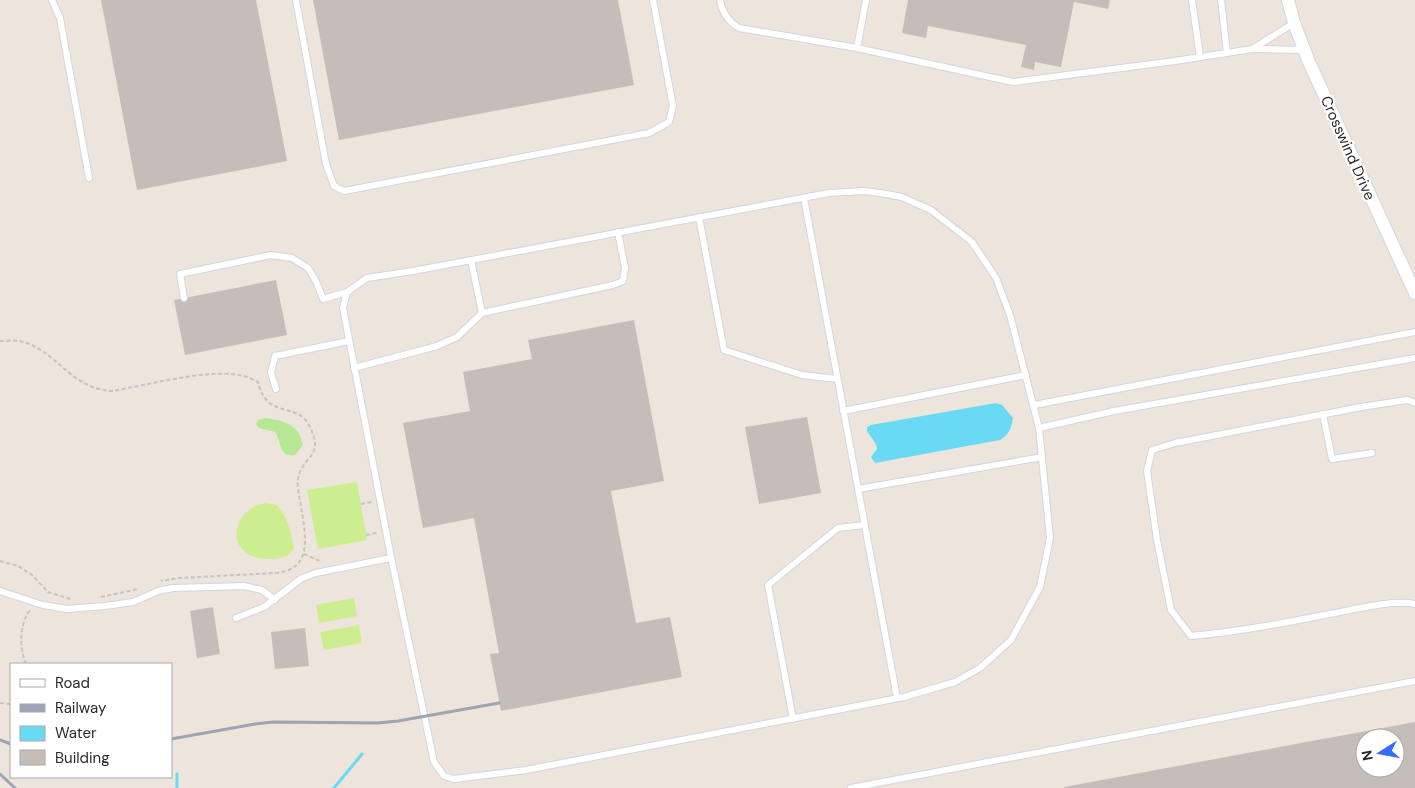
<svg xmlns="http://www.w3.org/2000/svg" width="1415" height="788" font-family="'DM Sans',sans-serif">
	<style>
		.green { fill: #b7e695 }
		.pitch { fill: #cdee90 }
		.water { fill: #69daf4 }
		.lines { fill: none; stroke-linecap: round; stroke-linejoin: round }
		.stream { stroke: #69daf4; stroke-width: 3 }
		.building { fill: #c5beb8; fill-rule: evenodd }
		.lane-casing { stroke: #d0d6e4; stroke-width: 8 }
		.street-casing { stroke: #d0d6e4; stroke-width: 14 }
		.path { stroke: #c3c3c3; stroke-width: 2; stroke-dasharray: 4 2.5; stroke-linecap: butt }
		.lane { stroke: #fff; stroke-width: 6 }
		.street { stroke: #fff; stroke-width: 12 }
		.rail { stroke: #9ea3b5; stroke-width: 3 }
		.labels { text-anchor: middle; stroke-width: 4.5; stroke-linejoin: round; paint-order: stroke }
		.street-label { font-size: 15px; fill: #2a2a2a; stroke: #fff }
	</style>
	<rect width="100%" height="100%" fill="#ede4db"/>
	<path class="green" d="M264,418C283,420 299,424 303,445L295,455C278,457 282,442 275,432L259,428L256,424L258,420Z"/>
	<g class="pitch">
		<path d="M357,482L367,540L318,549L307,490Z"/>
		<path d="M267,503L277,505C288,518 291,532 294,549C287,557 280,559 270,559C244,560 226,540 243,516C246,512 251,508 255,506C258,504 263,504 267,503Z"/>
		<path d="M354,598L357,616L319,623L316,605Z"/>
		<path d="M359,625L362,643L324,650L320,632Z"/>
	</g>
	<path class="water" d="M996,403L1002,405L1013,418C1011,428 1010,434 1000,440L875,463L871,457L877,449L876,444L867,431V427L871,425Z"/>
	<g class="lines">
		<g class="stream">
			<path d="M177,774V788"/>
			<path d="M334,788L362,754"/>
		</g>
	</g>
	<g class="building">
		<path d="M101,0H256L287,161L137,190Z"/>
		<path d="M313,0H618L634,85L339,140Z"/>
		<path d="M908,0H1110L1108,9L1074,2L1061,67L1035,62L1034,70L1021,67L1026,45L928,26L926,38L902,33Z"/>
		<path d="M276,280L287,335L185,355L174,300Z"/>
		<path d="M634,320L664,481L611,491L636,623L670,617L682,677L501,711L490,654L499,653L474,518L423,528L403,423L470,411L463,372L532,359L528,340Z"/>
		<path d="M807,417L821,493L759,504L745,427Z"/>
		<path d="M213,607L220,654L197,658L190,611Z"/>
		<path d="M305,628L309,666L275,669L271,632Z"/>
		<path d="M1415,722V788H1064V787ZM1365,738H1395V768H1365Z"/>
	</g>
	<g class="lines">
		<defs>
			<g id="lane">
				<path d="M52,0L60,18L89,178"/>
				<path d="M296,0L326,164L334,186L344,191L649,133L669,122L673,106L653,0"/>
				<path d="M720,0C722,12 729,22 739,28L857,48"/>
				<path d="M866,0L857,48L1013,82L1175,61L1252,49L1294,23"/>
				<path d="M1192,0L1200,57"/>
				<path d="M1221,0L1227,53"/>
				<path d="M1253,49L1304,50"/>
				<path d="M865,191L886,194L902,197L931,210L972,242L996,278L1010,315L1039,428L1050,538L1040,587L1011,640L980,668L955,682L904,697L526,770L454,779L444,776L434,762L392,562L343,308L347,292L367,278L413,271L829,193Z"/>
				<path d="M804,198L897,698"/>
				<path d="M699,217L724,350L802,375L837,379"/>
				<path d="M471,260L482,313"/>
				<path d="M184,298L180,274L271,255L292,258L308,268L316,281L323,299L347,292"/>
				<path d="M354,368L437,346L457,337L482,313L613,285L623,281L625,268L618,232"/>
				<path d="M276,389L271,373L275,356L349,341"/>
				<path d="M1415,403L1407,400L1361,407L1175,443L1152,450L1147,471L1157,540L1171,610L1191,636C1236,632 1280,624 1324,615C1349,611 1391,599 1415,604"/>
				<path d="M1034,405L1415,332"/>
				<path d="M843,411L1026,375"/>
				<path d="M1323,414L1332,459L1372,453"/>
				<path d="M1039,428L1114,411L1415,358"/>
				<path d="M858,489L1042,457"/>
				<path d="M0,591L43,605L67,609L105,606L133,602L158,591L173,588L244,586L262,590L275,600"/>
				<path d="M236,618L264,607L302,578L316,573L391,558"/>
				<path d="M793,719L768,585L838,528L864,525"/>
				<path d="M851,788L1415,681"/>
			</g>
			<path id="street" d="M1288,0L1294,23L1309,62L1415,293"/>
		</defs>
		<use href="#lane" class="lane-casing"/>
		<use href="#street" class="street-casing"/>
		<g class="path">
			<path d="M0,341C6,341 13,340 19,341C56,348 69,389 112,391C149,385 204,369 240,375C246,376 252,379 258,382C267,421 297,400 310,427C324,456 305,455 299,475C296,484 299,493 300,502C303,518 310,549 299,562C294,570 284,572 275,573L179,578L161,581"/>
			<path d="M361,504L371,502V504"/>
			<path d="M366,535L377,533"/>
			<path d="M304,554L322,562"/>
			<path d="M0,561L18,566L31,574L48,592L71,599"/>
			<path d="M101,597L138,589"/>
			<path d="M26,664C19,648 19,623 31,609"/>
			<path d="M0,703L11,704"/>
		</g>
		<use href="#lane" class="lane"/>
		<use href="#street" class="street"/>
		<g class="rail">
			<path d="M171,739L255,724L273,722L378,723L398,721L499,703"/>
			<path d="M0,740L11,744"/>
			<path d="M0,774L15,788"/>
		</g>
	</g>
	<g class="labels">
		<g class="street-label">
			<text transform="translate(1348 148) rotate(66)" y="5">Crosswind Drive</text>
		</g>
	</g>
	<rect x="10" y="663" width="162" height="115" fill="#ffffff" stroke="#aaaaaa"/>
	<rect x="20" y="679" width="25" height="8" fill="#ffffff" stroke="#aaaaaa"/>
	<text x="55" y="688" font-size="15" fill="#2a2a2a">Road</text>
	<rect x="20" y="704" width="25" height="8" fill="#9ea3b5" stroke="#aaaaaa"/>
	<text x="55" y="713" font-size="15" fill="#2a2a2a">Railway</text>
	<rect x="20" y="726" width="25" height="15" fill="#69daf4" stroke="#aaaaaa"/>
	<text x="55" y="738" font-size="15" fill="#2a2a2a">Water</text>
	<rect x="20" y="750" width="25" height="15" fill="#c5beb8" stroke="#aaaaaa"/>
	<text x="55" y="763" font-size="15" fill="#2a2a2a">Building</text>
	<g transform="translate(1380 753) rotate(259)"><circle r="24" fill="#ffffff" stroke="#aaaaaa"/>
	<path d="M0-4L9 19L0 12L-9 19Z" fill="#366bff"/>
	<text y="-8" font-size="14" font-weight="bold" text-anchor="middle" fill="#2a2a2a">N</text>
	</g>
</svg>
